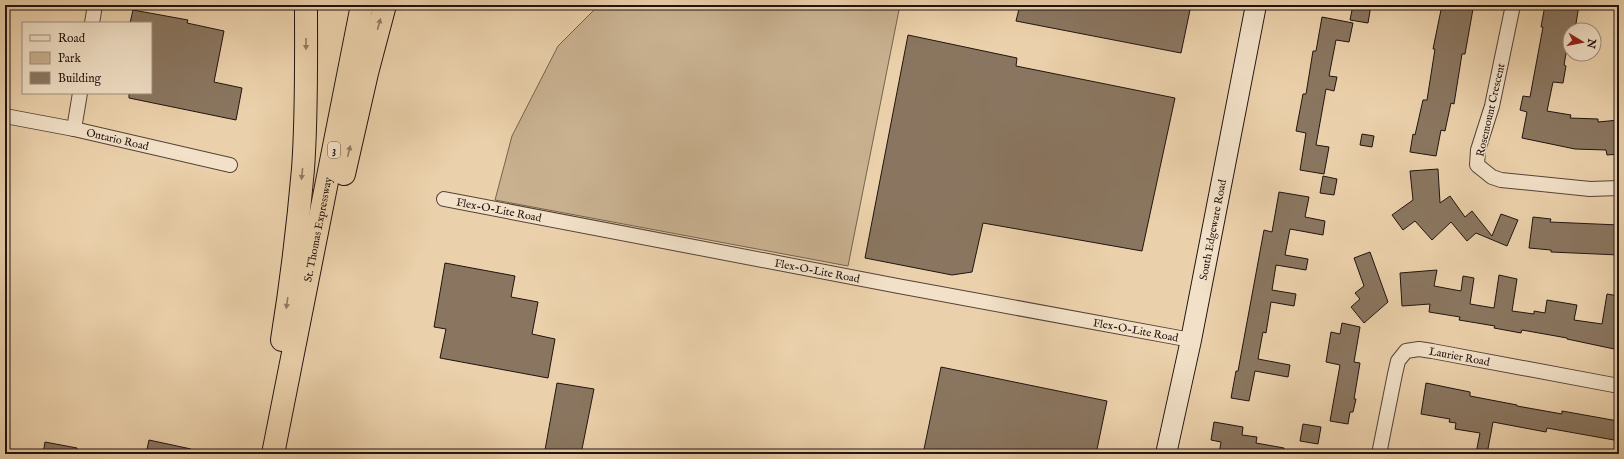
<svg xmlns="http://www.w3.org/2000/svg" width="1624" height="459" font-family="'IM FELL English',serif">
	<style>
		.green { fill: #c9b190; stroke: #756250 }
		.building { fill: #8a7660; stroke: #21140f }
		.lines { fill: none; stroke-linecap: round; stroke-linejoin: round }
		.minor-casing { stroke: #544336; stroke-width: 16 }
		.secondary-casing { stroke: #21140f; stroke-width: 22 }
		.motorway-casing { stroke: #21140f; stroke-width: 24 }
		.minor { stroke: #f2e1c8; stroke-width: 14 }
		.secondary { stroke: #f2e1c8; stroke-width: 20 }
		.motorway { stroke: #ebd1ab; stroke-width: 22 }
		.oneway { fill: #907c65 }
		.labels { text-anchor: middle; stroke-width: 3; stroke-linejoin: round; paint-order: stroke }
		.shield { fill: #f2e1c8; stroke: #605246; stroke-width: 1 }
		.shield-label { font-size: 10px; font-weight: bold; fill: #21140f }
		.street-label { font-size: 11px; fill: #21140f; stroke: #f2e1c8 }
	</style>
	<rect width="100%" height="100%" fill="#ebd1ab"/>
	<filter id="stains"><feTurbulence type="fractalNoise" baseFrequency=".005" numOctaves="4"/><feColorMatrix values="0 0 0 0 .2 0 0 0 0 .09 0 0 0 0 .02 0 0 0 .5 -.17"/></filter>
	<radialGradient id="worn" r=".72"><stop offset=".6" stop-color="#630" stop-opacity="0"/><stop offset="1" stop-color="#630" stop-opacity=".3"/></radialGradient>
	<path class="green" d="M599,5H900L848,266L495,200L512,136L558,46Z"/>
	<g class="building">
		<path d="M1020,5H1191L1181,53L1016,21Z"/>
		<path d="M1353,5H1371L1368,23L1350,20Z"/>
		<path d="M1442,5L1473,9L1465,54H1462L1454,104L1451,103L1445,131L1441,130L1436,156L1410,152L1413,134L1415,135L1423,100H1427L1435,49H1433Z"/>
		<path d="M1545,5H1579L1575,30H1570L1564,65L1566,66L1563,83L1553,82L1547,111L1571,115L1570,118L1598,119V122L1619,120V154L1607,155L1606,150L1575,149L1522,138L1527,112L1520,110L1523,96L1530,97L1543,27H1541Z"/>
		<path d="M133,10L188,20L187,23L224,31L214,82L242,88L236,120L129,98V93H151V23H130Z"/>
		<path d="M1322,17L1353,23L1349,42L1336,40L1329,76L1337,77L1334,91L1326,89L1316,145L1329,147L1324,174L1300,170L1306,133L1296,131L1303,94H1306L1313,51H1316Z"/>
		<path d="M908,35L1017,58L1016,66L1175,98L1142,251L983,223L972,272L952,275L865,258Z"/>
		<path d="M1362,134L1374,136L1372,147L1360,145Z"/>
		<path d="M1438,169L1440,203L1450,196L1465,217L1472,211L1492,236L1501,214L1518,220L1507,246L1476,233L1467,241L1451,222L1432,240L1415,221L1403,230L1392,215L1413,200L1410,171Z"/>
		<path d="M1323,176L1337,179L1334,195L1320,193Z"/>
		<path d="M1279,192L1309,197L1305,217L1325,221L1323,235L1290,229L1285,255L1308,259L1306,270L1276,265L1272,290L1296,294L1294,306L1271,302L1266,333L1263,332L1262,337L1258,359L1290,365L1288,377L1255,371L1249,401L1231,398L1236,371H1238L1264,230L1272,232Z"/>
		<path d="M1533,217L1551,219L1550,222L1619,225V255L1551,252V250L1529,248Z"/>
		<path d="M1370,252L1388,302L1364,323L1351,307L1360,299L1355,293L1364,286L1354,258Z"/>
		<path d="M445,263L515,276L511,297L538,302L532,334L555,339L548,378L440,358L446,329L434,327Z"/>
		<path d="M1437,270L1434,286L1461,291L1463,276L1474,278L1470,304L1494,308L1499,275L1517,279L1512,311L1534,314V311L1545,313L1547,300L1577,305L1574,320L1602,324L1607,294L1619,296V350L1567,339V338L1522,330L1521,333L1494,328L1495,326L1459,320L1460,317L1429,312L1430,304L1402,306L1400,273Z"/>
		<path d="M1342,323L1360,327L1354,362L1360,363L1354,399H1356L1353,412H1350L1348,424L1330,421L1340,365L1326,362L1331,332L1340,334Z"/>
		<path d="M941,367L1107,401L1096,454H923Z"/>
		<path d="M557,383L594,389L581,454H568L545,450Z"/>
		<path d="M1426,383L1470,392V396L1517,405V406L1562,414V411L1618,421L1614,440L1547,428L1546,432L1493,422L1487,454L1476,453L1480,433L1455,429L1456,423L1449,422L1450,419L1421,414Z"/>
		<path d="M1214,422L1243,427L1242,435L1257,437L1256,443L1284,448V454H1219L1221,442L1211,440Z"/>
		<path d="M1303,424L1321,427L1318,444L1300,441Z"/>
		<path d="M149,440L191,449V454H146Z"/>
		<path d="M45,442L77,448L76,454H43Z"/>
	</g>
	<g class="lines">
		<defs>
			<g id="minor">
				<path d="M1513,5L1492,106L1478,150L1477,165L1492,177L1501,180L1590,189L1619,188"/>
				<path d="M92,23L95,5"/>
				<path id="s1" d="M5,116L74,129L230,165"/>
				<path d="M74,129L80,93"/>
				<path id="s2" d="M444,199L898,286L1191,340"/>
				<path id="s3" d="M1379,454L1395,374L1398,361L1406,351L1419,349L1432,351L1619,386"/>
			</g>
			<g id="secondary">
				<path id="s4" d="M1166,454L1191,340L1256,5"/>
			</g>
			<g id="motorway">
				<path d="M344,174L367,73L385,5"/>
				<path d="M282,340C291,284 298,226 303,169C307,114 306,60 306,5"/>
				<path id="s5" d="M273,454L362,5"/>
			</g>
		</defs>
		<use href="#minor" class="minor-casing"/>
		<use href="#secondary" class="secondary-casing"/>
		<use href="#motorway" class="motorway-casing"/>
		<use href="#minor" class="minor"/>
		<use href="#secondary" class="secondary"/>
		<use href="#motorway" class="motorway"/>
	</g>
	<defs><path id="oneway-solid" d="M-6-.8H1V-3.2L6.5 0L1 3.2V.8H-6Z"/></defs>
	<g class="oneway">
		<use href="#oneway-solid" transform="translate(379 24) rotate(-75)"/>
		<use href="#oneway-solid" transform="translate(306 44) rotate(90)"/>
		<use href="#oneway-solid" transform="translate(349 151) rotate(-77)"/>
		<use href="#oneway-solid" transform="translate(302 174) rotate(96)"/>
		<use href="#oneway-solid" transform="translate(287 303) rotate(98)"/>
	</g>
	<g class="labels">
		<rect class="shield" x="328" y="142" width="12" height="16" rx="3"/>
		<g class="shield-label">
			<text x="334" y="154">3</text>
		</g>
		<g class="street-label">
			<text transform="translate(1490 110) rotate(-77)" y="4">Rosemount Crescent</text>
			<text dy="4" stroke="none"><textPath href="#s1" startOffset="115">Ontario Road</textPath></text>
			<text dy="4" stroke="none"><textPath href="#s2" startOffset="56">Flex-O-Lite Road</textPath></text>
			<text dy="4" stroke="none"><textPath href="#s5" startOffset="229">St. Thomas Expressway</textPath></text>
			<text dy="4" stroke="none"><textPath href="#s4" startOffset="229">South Edgeware Road</textPath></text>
			<text dy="4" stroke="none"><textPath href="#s2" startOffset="380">Flex-O-Lite Road</textPath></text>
			<text dy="4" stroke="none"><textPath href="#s2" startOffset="704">Flex-O-Lite Road</textPath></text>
			<text dy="4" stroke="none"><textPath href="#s3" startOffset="162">Laurier Road</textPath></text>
		</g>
	</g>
	<rect width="1624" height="459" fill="none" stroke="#ebd1ab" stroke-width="20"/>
	<rect x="6" y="6" width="1612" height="447" fill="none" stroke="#21140f" stroke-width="2"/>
	<rect x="10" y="10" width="1604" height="439" fill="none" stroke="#21140f"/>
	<rect x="22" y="22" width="130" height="72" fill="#f2e1c8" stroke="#9e8f7e"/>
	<rect x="30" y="35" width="20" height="6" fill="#f2e1c8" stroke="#9e8f7e"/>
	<text x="58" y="42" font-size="12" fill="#21140f">Road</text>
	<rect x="30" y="52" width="20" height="12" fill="#c9b190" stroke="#9e8f7e"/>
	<text x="58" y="62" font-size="12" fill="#21140f">Park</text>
	<rect x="30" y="72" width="20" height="12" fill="#8a7660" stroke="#9e8f7e"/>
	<text x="58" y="82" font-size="12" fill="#21140f">Building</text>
	<g transform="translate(1582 42) rotate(100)"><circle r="19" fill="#f2e1c8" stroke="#9e8f7e"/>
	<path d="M0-3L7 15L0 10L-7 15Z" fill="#8f2418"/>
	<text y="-6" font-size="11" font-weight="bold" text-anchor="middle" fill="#21140f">N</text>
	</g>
	<rect width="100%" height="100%" filter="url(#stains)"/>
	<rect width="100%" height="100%" fill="url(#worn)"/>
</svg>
